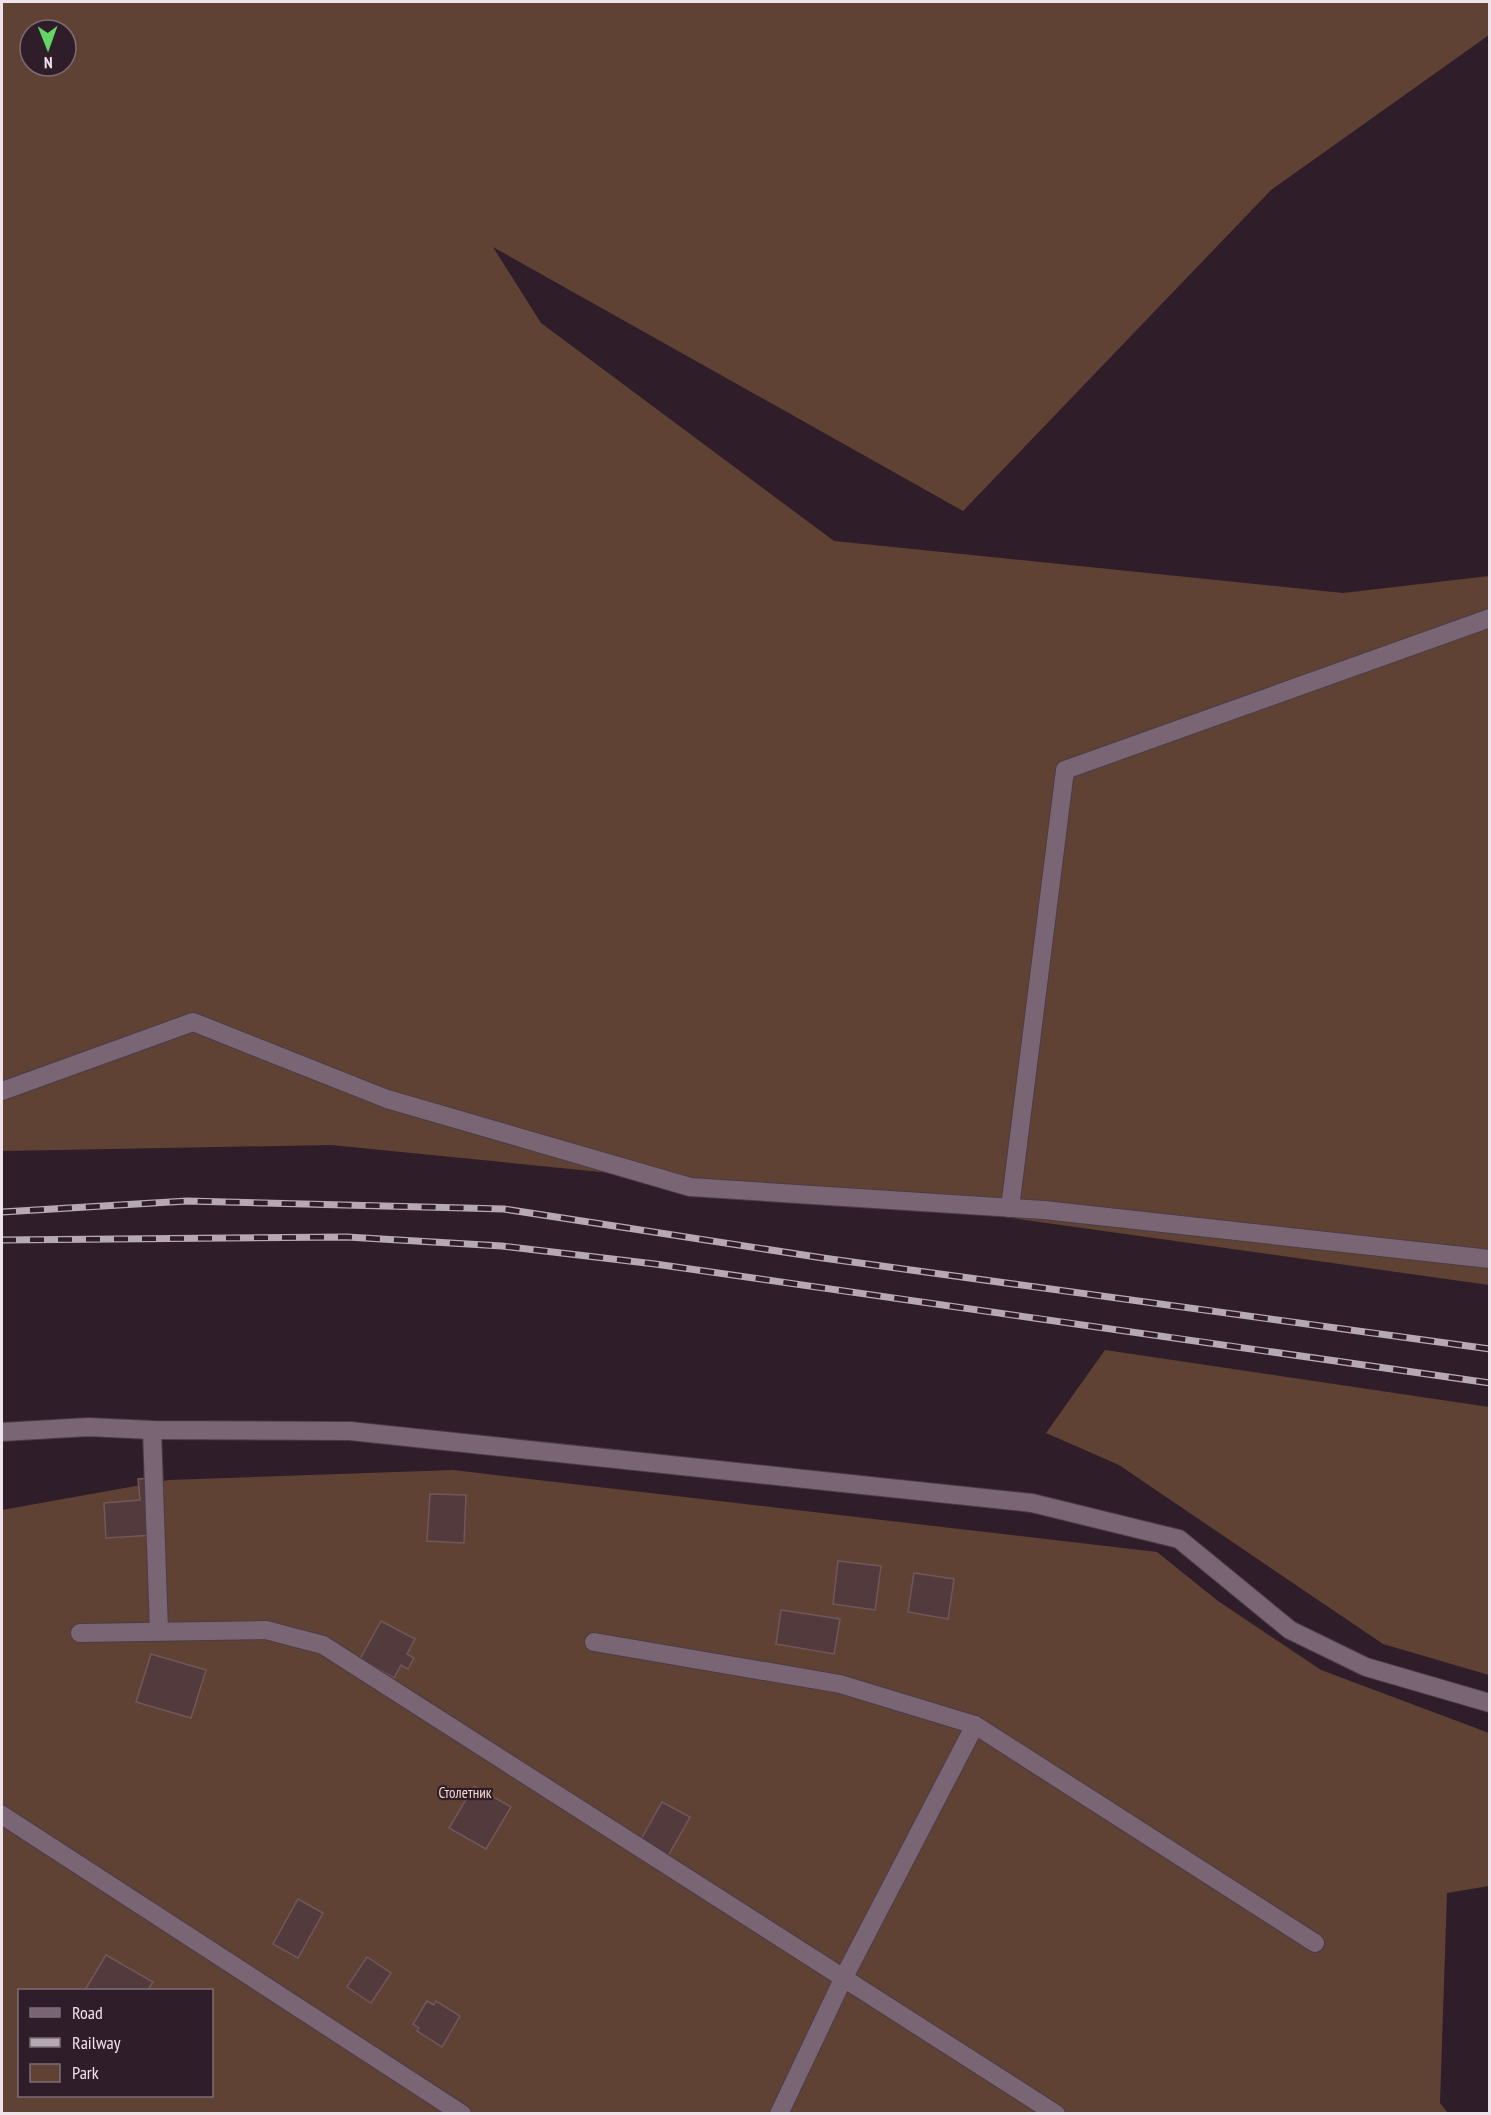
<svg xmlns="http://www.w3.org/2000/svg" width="1491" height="2115" font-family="'PT Sans Narrow',sans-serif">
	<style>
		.green { fill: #604235; fill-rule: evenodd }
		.building { fill: #523a3d; stroke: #71575a; stroke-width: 1.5 }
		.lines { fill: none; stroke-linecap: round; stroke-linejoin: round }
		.minor-casing { stroke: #4a3c47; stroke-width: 20 }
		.minor { stroke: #7a6574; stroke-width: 18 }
		.rail-casing { stroke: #b7a9b2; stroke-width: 7 }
		.rail { stroke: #2f1e2a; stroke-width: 4.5; stroke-dasharray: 14; stroke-linecap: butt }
		.labels { text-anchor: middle; stroke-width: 4.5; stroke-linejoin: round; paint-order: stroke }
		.park-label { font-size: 15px; fill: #f8d9cc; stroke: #2f1e2a }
	</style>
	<rect width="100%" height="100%" fill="#2f1e2a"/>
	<g class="green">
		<path d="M2,2H1489V35L1271,190L963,511L493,247L541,323L834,541L1343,593L1489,576V1285L883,1200L331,1145L2,1151ZM30,30H66V66H30Z"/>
		<path d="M1105,1350L1489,1407V1675L1383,1644L1119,1465L1046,1433Z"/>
		<path d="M453,1470L1157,1552L1218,1601L1321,1670L1489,1733V1886L1447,1893L1440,2103L1448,2113L2,2114V1510L169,1480ZM20,1990H212V2096H20Z"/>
	</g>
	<g class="building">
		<path d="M150,1478L154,1535L106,1538L104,1503L140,1500L138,1479Z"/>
		<path d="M430,1494L466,1495L464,1543L427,1541Z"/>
		<path d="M838,1561L881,1566L875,1610L833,1604Z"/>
		<path d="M914,1573L954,1579L948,1619L908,1612Z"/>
		<path d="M781,1610L840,1619L834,1654L776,1644Z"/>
		<path d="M381,1621L415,1639L407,1654L414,1658L408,1669L401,1665L394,1678L360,1659Z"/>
		<path d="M151,1654L206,1670L191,1718L136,1702Z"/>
		<path d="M474,1786L511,1807L486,1849L449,1828Z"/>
		<path d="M662,1802L690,1817L667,1858L639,1843Z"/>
		<path d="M298,1899L323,1913L298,1958L273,1944Z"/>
		<path d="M106,1955L153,1982L148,1990H85Z"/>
		<path d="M367,1957L391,1973L371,2003L347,1987Z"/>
		<path d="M427,2001L434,2005L436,2001L460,2016L442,2047L417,2031L419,2028L413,2024Z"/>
	</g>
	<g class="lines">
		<defs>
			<g id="minor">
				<path d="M2,1091L193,1022L387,1099L690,1187L1044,1210L1490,1259"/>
				<path d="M1010,1208L1065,770L1490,618"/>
				<path d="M152,1430L159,1631"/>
				<path d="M2,1432L88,1427L152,1430L350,1431L1032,1503L1179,1539L1290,1630L1366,1667L1490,1703"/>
				<path d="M80,1633L266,1630L323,1645L1056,2114"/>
				<path d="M594,1642L840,1684L975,1725L1315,1943"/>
				<path d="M2,1815L462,2114"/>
				<path d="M779,2114L844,1977L975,1725"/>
			</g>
		</defs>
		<use href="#minor" class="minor-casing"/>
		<use href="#minor" class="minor"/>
		<defs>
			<g id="rail">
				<path d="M2,1212L187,1201L504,1209L823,1258L1490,1349"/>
				<path d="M2,1240L347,1237L502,1246L655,1264L1490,1383"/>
			</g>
		</defs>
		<use href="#rail" class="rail-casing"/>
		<use href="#rail" class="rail"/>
	</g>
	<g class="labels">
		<g class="park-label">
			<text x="465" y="1798">Столетник</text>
		</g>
	</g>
	<rect width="1491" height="2115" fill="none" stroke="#efe3eb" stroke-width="6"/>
	<rect x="18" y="1989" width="195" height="108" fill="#2f1e2a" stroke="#7c6d77" stroke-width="1.5"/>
	<rect x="30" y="2008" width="30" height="9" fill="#7a6574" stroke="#7c6d77" stroke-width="1.5"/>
	<text x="72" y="2019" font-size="18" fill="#efe3eb">Road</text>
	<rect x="30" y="2038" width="30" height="9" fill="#b7a9b2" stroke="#7c6d77" stroke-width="1.5"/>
	<text x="72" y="2049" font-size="18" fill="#efe3eb">Railway</text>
	<rect x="30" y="2064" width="30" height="18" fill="#604235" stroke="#7c6d77" stroke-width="1.5"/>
	<text x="72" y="2079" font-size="18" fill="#efe3eb">Park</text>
	<g transform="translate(48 48) rotate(179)"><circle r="28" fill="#2f1e2a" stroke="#7c6d77" stroke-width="1.5"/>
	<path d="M0-4.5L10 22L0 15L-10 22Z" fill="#64d468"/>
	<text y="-9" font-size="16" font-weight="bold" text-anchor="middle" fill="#efe3eb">N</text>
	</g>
</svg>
